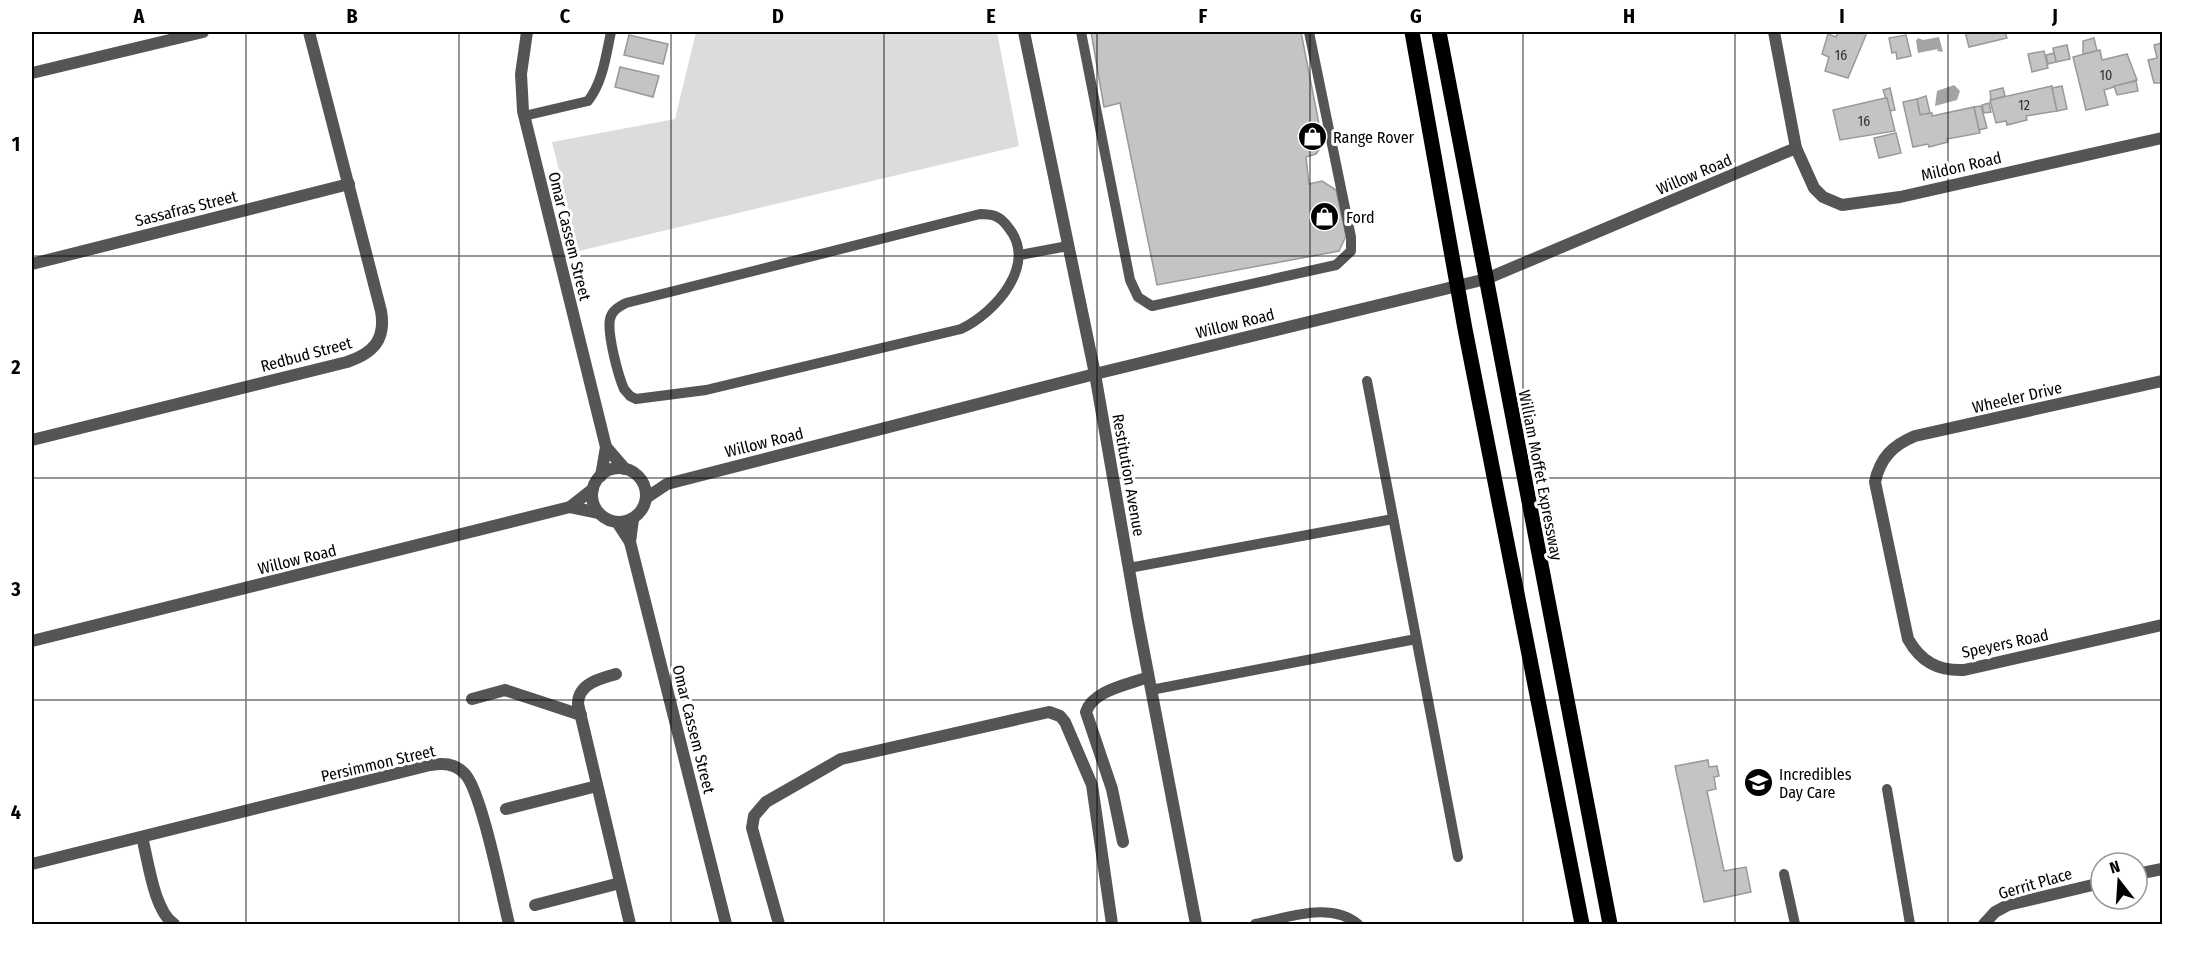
<svg xmlns="http://www.w3.org/2000/svg" width="2194" height="956" font-family="'Fira Sans Condensed',sans-serif">
	<style>
		.green { fill: #dcdcdc }
		.water { fill: #a3a3a3 }
		.building { fill: #c4c4c4; stroke: #999; stroke-width: 1.5 }
		.lines { fill: none; stroke-linecap: round; stroke-linejoin: round }
		.service { stroke: #555; stroke-width: 10 }
		.minor { stroke: #555; stroke-width: 12 }
		.tertiary { stroke: #555; stroke-width: 12 }
		.primary { stroke: #000; stroke-width: 15 }
		.grid { fill: none; stroke: #000; stroke-width: 1.5; stroke-opacity: 0.55 }
		.labels { text-anchor: middle; stroke-width: 6; stroke-linejoin: round; paint-order: stroke }
		.number-label { font-size: 14px; fill: #313131 }
		.poi-label { font-size: 16px; fill: #000; stroke: #fff; text-anchor: start }
		.street-label { font-size: 16px; fill: #000; stroke: #fff }
		.neatline { fill: none; stroke: #000; stroke-width: 2 }
		.grid-label { font-size: 20px; text-anchor: middle; font-weight: bold; fill: #000 }
	</style>
	<rect width="100%" height="100%" fill="#fff"/>
	<path class="green" d="M696,32H997L1019,146L579,251L552,142L675,119Z"/>
	<g class="water">
		<path d="M1939,37L1943,52L1937,51L1938,49L1918,53L1916,41L1918,38L1923,40Z"/>
		<path d="M1954,85L1960,91L1957,100L1935,106L1937,91Z"/>
	</g>
	<g class="building">
		<path d="M1091,32H1301L1323,144L1316,154L1306,157L1309,184L1322,181L1336,190L1346,236L1339,251L1157,285L1120,103L1104,107Z"/>
		<path d="M1838,32H1865L1866,35L1848,78L1825,71L1829,57L1822,54L1828,34L1836,37Z"/>
		<path d="M1965,32H2005L2007,38L1969,47Z"/>
		<path d="M629,35L668,44L663,64L624,55Z"/>
		<path d="M1906,35L1911,56L1897,59L1896,52L1892,53L1889,38Z"/>
		<path d="M2094,38L2097,51L2083,54V41Z"/>
		<path d="M2162,43V83H2154L2148,60L2157,58L2154,45Z"/>
		<path d="M2067,45L2070,59L2056,62L2053,48Z"/>
		<path d="M2100,50L2102,60L2127,54L2137,80L2104,90L2108,105L2086,110L2073,57Z"/>
		<path d="M2044,51L2048,68L2032,72L2028,54Z"/>
		<path d="M2054,53L2056,62L2048,64L2046,55Z"/>
		<path d="M620,67L659,76L653,97L615,87Z"/>
		<path d="M2136,81L2138,91L2117,95L2114,86Z"/>
		<path d="M2052,86L2057,111L2026,116L2027,120L2007,125L2006,121L1996,123L1990,100Z"/>
		<path d="M2062,86L2067,109L2057,111L2052,88Z"/>
		<path d="M1890,88L1895,110L1890,111L1883,90Z"/>
		<path d="M2003,88L2005,96L1991,100L1990,91Z"/>
		<path d="M1926,96L1930,113L1920,115L1917,99Z"/>
		<path d="M1885,98H1887L1895,131L1840,140L1833,110Z"/>
		<path d="M1917,99L1920,115L1932,113V116L1974,107L1980,133L1947,139L1948,142L1929,147L1928,144L1913,147L1903,102Z"/>
		<path d="M1989,103L1991,112L1984,113L1982,105Z"/>
		<path d="M1981,106L1987,128L1979,130L1974,107Z"/>
		<path d="M1896,133L1901,153L1879,158L1874,138Z"/>
		<path d="M1708,760L1709,767L1717,766L1719,776L1714,777L1716,789L1707,791L1724,871L1746,867L1751,892L1704,902L1675,766Z"/>
	</g>
	<g class="lines">
		<g class="service">
			<path d="M1081,32L1130,280L1138,297L1152,306L1336,265L1351,251V237L1309,32"/>
			<path d="M524,116L588,101C603,82 606,55 611,32"/>
			<path d="M980,214C993,214 1000,216 1008,227C1039,264 995,313 961,329L706,390L636,399L630,396L624,389C618,375 607,334 610,319C612,310 619,307 626,303Z"/>
			<path d="M1020,255L1068,246"/>
			<path d="M1367,381L1458,857"/>
			<path d="M1129,568L1393,519"/>
			<path d="M1151,690L1416,639"/>
			<path d="M1887,789L1910,924"/>
			<path d="M1784,874L1795,924"/>
			<path d="M1255,924C1288,918 1330,901 1358,924"/>
		</g>
		<g class="minor">
			<path d="M527,32L521,74L523,111L606,447L601,476"/>
			<path d="M1774,32L1796,148L1814,188L1823,197L1842,205L1900,197L2162,138"/>
			<path d="M32,73L203,32"/>
			<path d="M32,264L349,184"/>
			<path d="M1486,279L1796,148"/>
			<path d="M1095,374L1138,621L1196,924"/>
			<path d="M2162,381L1915,436C1893,445 1880,458 1875,482L1908,639C1921,662 1938,671 1964,670L2162,625"/>
			<path d="M32,440L347,362C374,353 386,339 381,311L309,32"/>
			<path d="M606,447L625,469"/>
			<path d="M633,519L630,542L726,924"/>
			<path d="M617,522L630,542"/>
			<path d="M616,674C600,679 578,683 578,704L630,924"/>
			<path d="M472,699L505,690L581,715"/>
			<path d="M506,809L597,786"/>
			<path d="M142,837C148,860 154,911 174,924"/>
			<path d="M1123,842L1112,789L1086,712C1093,690 1128,685 1148,677"/>
			<path d="M32,864L430,765C443,763 454,763 464,773C481,788 502,896 509,924"/>
			<path d="M2137,874L2162,869"/>
			<path d="M535,905L620,883"/>
			<path d="M779,924L752,828L754,816L766,802L841,759L1049,712L1060,716L1065,722L1092,785L1112,924"/>
			<path d="M1984,924L1995,912L2008,905L2101,883"/>
		</g>
		<g class="tertiary">
			<path d="M1024,32L1095,374"/>
			<circle cx="619" cy="495" r="27"/>
			<path d="M646,498L667,484L1095,374L1486,279"/>
			<path d="M570,507L599,513"/>
			<path d="M32,641L570,507L593,489"/>
		</g>
		<g class="primary">
			<path d="M1412,32L1465,329L1582,924"/>
			<path d="M1439,32L1610,924"/>
		</g>
	</g>
	<path class="grid" d="M246,32V924M459,32V924M671,32V924M884,32V924M1097,32V924M1310,32V924M1523,32V924M1735,32V924M1948,32V924M32,256H2162M32,478H2162M32,700H2162"/>
	<defs>
		<symbol id="shop-disc" viewBox="-11 -11 22 22"><circle r="9.5" fill="#000" stroke="#fff"/><path d="M-5-2.5h2.3a2.7 3.5 0 0 1 5.4 0H5L5.5 6h-11ZM-1.5-2.5h3a1.5 2.3 0 0 0-3 0Z" fill="#fff"/></symbol>
		<symbol id="school-disc" viewBox="-11 -11 22 22"><circle r="9.5" fill="#000" stroke="#fff"/><path d="M0-5L7-2L0 1L-7-2ZM-4 1L0 2.5L4 1V4Q0 6-4 4Z" fill="#fff"/></symbol>
	</defs>
	<g fill-rule="evenodd">
		<use href="#shop-disc" x="1296" y="120" width="33" height="33"/>
		<use href="#shop-disc" x="1308" y="200" width="33" height="33"/>
		<use href="#school-disc" x="1742" y="766" width="33" height="33"/>
	</g>
	<g class="labels">
		<g class="number-label">
			<text x="1841" y="60">16</text>
			<text x="2106" y="80">10</text>
			<text x="2024" y="110">12</text>
			<text x="1864" y="126">16</text>
		</g>
		<g class="poi-label">
			<text x="1333" y="143">Range Rover</text>
			<text x="1346" y="223">Ford</text>
			<text x="1779" y="780">Incredibles<tspan x="1779" dy="18">Day Care</tspan></text>
		</g>
		<g class="street-label">
			<text transform="translate(1961 166) rotate(-13)" y="6">Mildon Road</text>
			<text transform="translate(1694 174) rotate(-23)" y="6">Willow Road</text>
			<text transform="translate(186 208) rotate(-14)" y="6">Sassafras Street</text>
			<text transform="translate(570 236) rotate(76)" y="6">Omar Cassem Street</text>
			<text transform="translate(1235 323) rotate(-14)" y="6">Willow Road</text>
			<text transform="translate(306 354) rotate(-15)" y="6">Redbud Street</text>
			<text transform="translate(2017 397) rotate(-13)" y="6">Wheeler Drive</text>
			<text transform="translate(764 442) rotate(-14)" y="6">Willow Road</text>
			<text transform="translate(1129 475) rotate(80)" y="6">Restitution Avenue</text>
			<text transform="translate(1541 475) rotate(79)" y="6">William Moffet Expressway</text>
			<text transform="translate(297 559) rotate(-14)" y="6">Willow Road</text>
			<text transform="translate(2005 643) rotate(-12)" y="6">Speyers Road</text>
			<text transform="translate(694 729) rotate(76)" y="6">Omar Cassem Street</text>
			<text transform="translate(378 763) rotate(-13)" y="6">Persimmon Street</text>
			<text transform="translate(2035 883) rotate(-16)" y="6">Gerrit Place</text>
		</g>
	</g>
	<rect width="2194" height="956" fill="none" stroke="#ffffff" stroke-width="66"/>
	<g transform="translate(2119 881) rotate(343)"><circle r="28" fill="#ffffff" stroke="#999999" stroke-width="1.5"/>
	<path d="M0-4.5L10 22L0 15L-10 22Z" fill="#000000"/>
	<text y="-9" font-size="16" font-weight="bold" text-anchor="middle" fill="#000000">N</text>
	</g>
	<rect x="33" y="33" width="2128" height="890" class="neatline"/>
	<g class="grid-label">
		<text x="139" y="23">A</text>
		<text x="352" y="23">B</text>
		<text x="565" y="23">C</text>
		<text x="778" y="23">D</text>
		<text x="991" y="23">E</text>
		<text x="1203" y="23">F</text>
		<text x="1416" y="23">G</text>
		<text x="1629" y="23">H</text>
		<text x="1842" y="23">I</text>
		<text x="2055" y="23">J</text>
		<text x="16" y="151">1</text>
		<text x="16" y="374">2</text>
		<text x="16" y="596">3</text>
		<text x="16" y="819">4</text>
	</g>
</svg>
